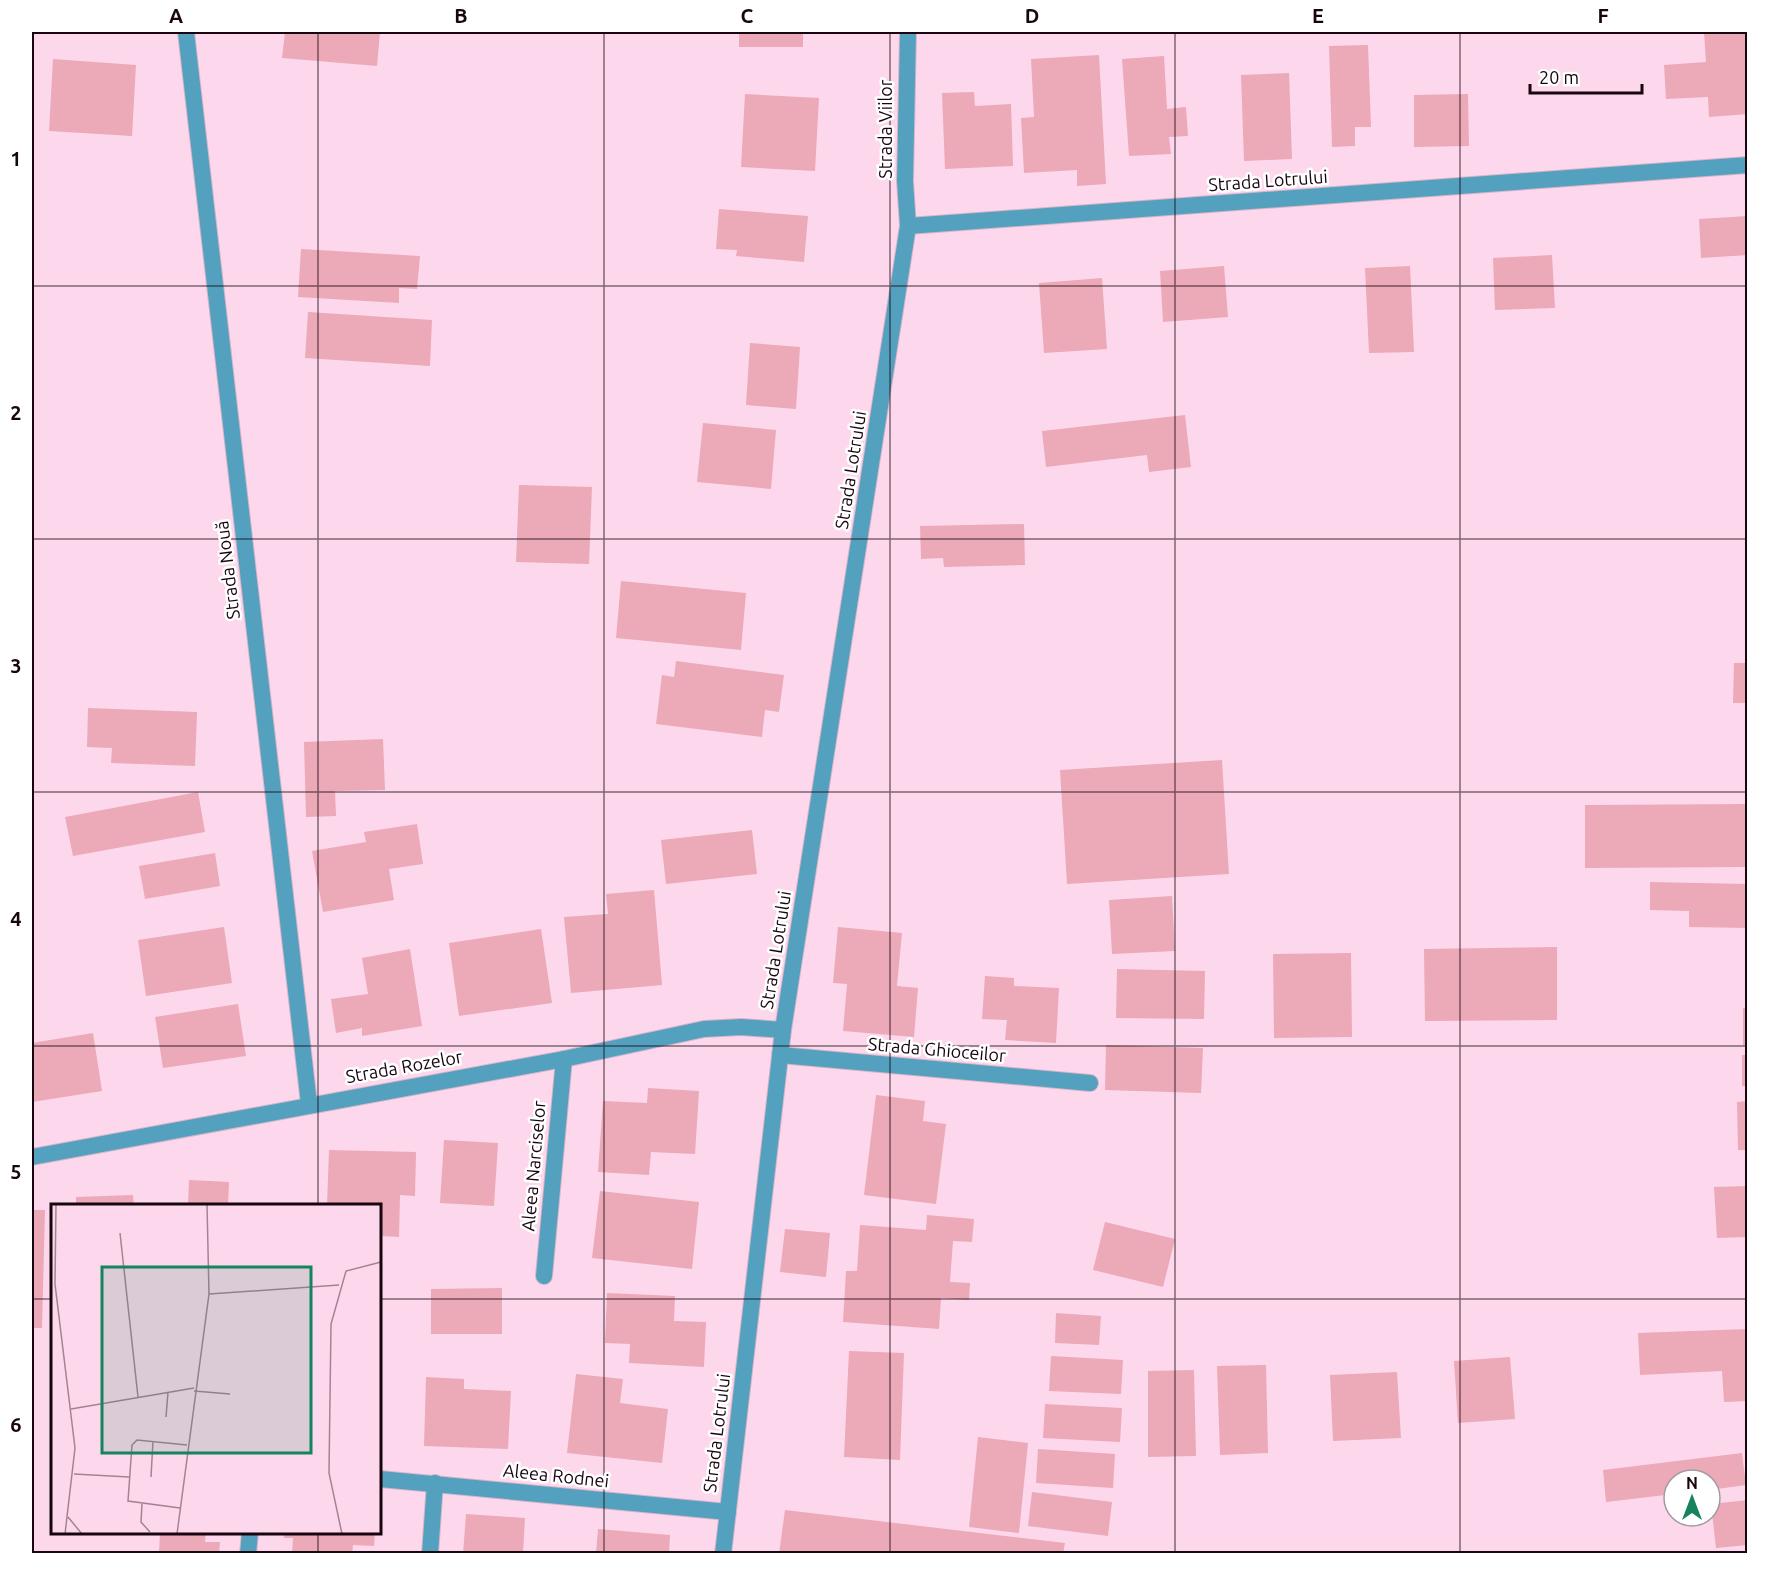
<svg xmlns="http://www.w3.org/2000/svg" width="1779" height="1585" font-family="Ubuntu,sans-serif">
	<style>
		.building { fill: #eca9b7 }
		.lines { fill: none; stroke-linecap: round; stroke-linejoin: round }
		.minor-casing { stroke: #d8b6c9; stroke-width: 18 }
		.minor { stroke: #53a1be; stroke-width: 16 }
		.grid { fill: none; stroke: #170510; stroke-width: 1.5; stroke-opacity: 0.55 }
		.labels { text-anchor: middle; stroke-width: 5; stroke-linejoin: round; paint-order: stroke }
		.street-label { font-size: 18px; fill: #170510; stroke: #fff }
		.inset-road { fill: none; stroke: #a18494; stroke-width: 1.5 }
		.view { fill: #16835f; fill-opacity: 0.15; stroke: #16835f; stroke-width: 3 }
		.inset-edge { fill: none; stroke: #170510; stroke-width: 3 }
		.neatline { fill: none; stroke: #170510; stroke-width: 2 }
		.grid-label { font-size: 20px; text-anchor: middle; font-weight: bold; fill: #170510 }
	</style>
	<rect width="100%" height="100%" fill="#fdd8ec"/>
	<g class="building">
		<path d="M285,32H380L377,66L282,58Z"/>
		<rect x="739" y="32" width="64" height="15"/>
		<path d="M1704,32H1748V114L1709,117L1708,97L1666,99L1664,65L1706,62Z"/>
		<path d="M1368,45L1371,127H1355V146L1332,147L1329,46Z"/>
		<path d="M1099,55L1106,184L1077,186V170L1024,173L1021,118L1034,117L1031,59Z"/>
		<path d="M1164,56L1167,109L1186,107L1188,136L1169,137L1171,154L1129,156L1122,59Z"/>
		<path d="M53,59L136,65L132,136L49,131Z"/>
		<path d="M1289,73L1292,159L1244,161L1241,75Z"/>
		<path d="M974,92L975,106L1011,104L1013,166L945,169L942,93Z"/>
		<path d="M745,94L819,98L815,171L741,167Z"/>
		<path d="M1468,94L1469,146L1414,147V95Z"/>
		<path d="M719,209L808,216L804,262L736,256L737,250L716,249Z"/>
		<path d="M1748,216V255L1701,258L1699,219Z"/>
		<path d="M301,249L420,256L417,289L399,288V303L298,297Z"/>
		<path d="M1552,255L1555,308L1495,310L1493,258Z"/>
		<path d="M1224,266L1228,317L1163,322L1160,271Z"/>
		<path d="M1410,266L1414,352L1369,353L1365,268Z"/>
		<path d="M1102,278L1107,349L1044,353L1039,283Z"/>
		<path d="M308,312L432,320L430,366L305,358Z"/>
		<path d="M750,343L800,347L796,409L746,405Z"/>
		<path d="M1185,415L1191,467L1149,472L1147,455L1046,467L1042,431Z"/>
		<path d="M703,423L776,430L771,489L697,482Z"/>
		<path d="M519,485L592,487L589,564L516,562Z"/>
		<path d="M1024,524L1025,565L944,567L943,558L921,559L920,526Z"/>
		<path d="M621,581L746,593L741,650L616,638Z"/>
		<path d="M676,661L784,675L779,712L765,710L762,737L656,724L662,675L674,677Z"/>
		<path d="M1734,663H1748V703H1733Z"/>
		<path d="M88,708L197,712L195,766L111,763L112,748L87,747Z"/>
		<path d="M383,739L385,790L335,791L336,816L306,817L304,742Z"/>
		<path d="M1222,760L1229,874L1067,884L1060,770Z"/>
		<path d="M198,792L205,832L73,856L65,817Z"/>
		<path d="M1748,804V867L1585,868V805Z"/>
		<path d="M417,824L423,864L389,869L394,900L323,912L312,851L366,842L364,832Z"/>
		<path d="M752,830L757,874L666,884L661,840Z"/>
		<path d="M215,853L220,886L145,899L139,866Z"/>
		<path d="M1650,882L1748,884V928L1689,927V911L1650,910Z"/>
		<path d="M654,890L662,985L571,993L564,917L608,914L606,894Z"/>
		<path d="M1172,896L1175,951L1112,954L1109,900Z"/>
		<path d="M224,927L232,983L146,996L138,940Z"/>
		<path d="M838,927L902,933L897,986L918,988L914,1037L843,1031L847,984L833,983Z"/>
		<path d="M541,929L552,1003L459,1016L449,943Z"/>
		<path d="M1557,947V1020L1425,1021L1424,949Z"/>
		<path d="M410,949L422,1026L362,1036V1028L336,1033L331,999L368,994L362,958Z"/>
		<path d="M1351,953L1352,1037L1274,1038L1273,954Z"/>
		<path d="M1117,969L1205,971L1204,1019L1116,1018Z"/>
		<path d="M985,976L1014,978V986L1059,988L1056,1043L1005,1040L1007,1020L982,1019Z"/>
		<path d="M238,1004L246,1056L163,1068L155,1017Z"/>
		<rect x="1743" y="1008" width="5" height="37"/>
		<path d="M93,1033L102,1091L32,1102V1043Z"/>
		<path d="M1106,1045L1203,1048L1201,1093L1105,1090Z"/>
		<rect x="1742" y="1055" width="6" height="31"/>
		<path d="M648,1088L699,1091L695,1154L651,1152L649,1175L598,1172L603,1101L647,1103Z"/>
		<path d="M876,1095L925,1101L923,1121L946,1124L936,1204L864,1195Z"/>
		<path d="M1748,1101V1150H1738L1737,1102Z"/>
		<path d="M444,1140L498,1143L494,1206L440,1203Z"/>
		<path d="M329,1150L416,1152L415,1196L400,1195L399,1237L380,1236V1206H327Z"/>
		<path d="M189,1180L229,1182L228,1206H188Z"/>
		<path d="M1748,1186V1237L1717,1238L1714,1187Z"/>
		<path d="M600,1191L699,1202L692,1269L592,1258Z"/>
		<path d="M133,1195L134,1206H76V1197Z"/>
		<path d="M32,1210H45L42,1328H32Z"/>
		<path d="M927,1215L974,1219L972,1242L953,1241L950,1282L970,1283L969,1300L941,1298L939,1329L843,1322L846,1271H857L860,1225L926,1230Z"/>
		<path d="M1105,1222L1175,1239L1163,1287L1093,1270Z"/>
		<path d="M785,1229L830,1233L826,1277L780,1272Z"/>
		<path d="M502,1288V1334H431V1289Z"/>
		<path d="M607,1293L675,1296L674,1321L706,1322L704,1367L629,1363L630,1344L605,1343Z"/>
		<path d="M1056,1313L1101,1316L1099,1345L1055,1343Z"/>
		<path d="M1748,1329V1401L1724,1402L1722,1371L1640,1375L1638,1333Z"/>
		<path d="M849,1351L904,1353L900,1460L844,1457Z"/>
		<path d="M1051,1356L1123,1360L1121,1394L1049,1391Z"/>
		<path d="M1510,1357L1515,1419L1458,1423L1454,1361Z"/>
		<path d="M1266,1365L1268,1453L1220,1455L1217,1366Z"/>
		<path d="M1194,1370L1196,1456L1148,1457V1371Z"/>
		<path d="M1397,1372L1401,1438L1333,1441L1330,1375Z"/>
		<path d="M576,1374L623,1379L620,1403L668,1409L662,1463L567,1453Z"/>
		<path d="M426,1377L464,1379V1389L511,1391L508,1449L424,1446Z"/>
		<path d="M1045,1404L1122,1408L1120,1442L1043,1438Z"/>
		<path d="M978,1437L1028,1443L1019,1533L969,1527Z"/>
		<path d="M1038,1449L1115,1454L1113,1488L1036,1483Z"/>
		<path d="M1742,1453L1746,1485L1710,1490V1480H1674V1494L1606,1502L1603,1470Z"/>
		<path d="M1032,1492L1112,1502L1108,1536L1028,1526Z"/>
		<path d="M1748,1500V1545L1716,1548L1711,1504Z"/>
		<path d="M785,1510L1065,1543L1063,1554H779Z"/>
		<path d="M466,1514L525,1518L523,1554H463Z"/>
		<path d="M598,1529L670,1535L669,1554H596Z"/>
		<path d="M160,1532H206L205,1542H220L219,1554H159Z"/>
		<path d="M285,1532H375L374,1546L353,1545L352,1554H292L293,1538H284Z"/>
	</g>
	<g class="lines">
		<defs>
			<g id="minor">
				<path d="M186,32L309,1104"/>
				<path d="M908,226L1748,165"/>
				<path d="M780,1055L1090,1083"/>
				<path d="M32,1157L564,1059L704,1029L741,1027L783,1030"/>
				<path d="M544,1276L564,1059"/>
				<path d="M380,1479L728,1512"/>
				<path d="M248,1554L250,1532"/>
				<path d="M430,1554L435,1483"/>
				<path d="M723,1554L783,1030L908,226L905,181L908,32"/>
			</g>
		</defs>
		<use href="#minor" class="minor-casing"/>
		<use href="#minor" class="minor"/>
	</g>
	<path class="grid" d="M318,32V1206M604,32V1554M890,32V1554M1175,32V1554M1460,32V1554M32,286H1748M32,539H1748M32,792H1748M32,1046H1748M32,1299H52M380,1299H1748M318,1532V1554"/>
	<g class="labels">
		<g class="street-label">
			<text transform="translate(886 129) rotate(-90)" y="6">Strada Viilor</text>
			<text transform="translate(1268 181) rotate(-4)" y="6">Strada Lotrului</text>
			<text transform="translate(851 470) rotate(-81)" y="6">Strada Lotrului</text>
			<text transform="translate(228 570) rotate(-97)" y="6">Strada Nouă</text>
			<text transform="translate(776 950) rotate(-81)" y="6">Strada Lotrului</text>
			<text transform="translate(937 1050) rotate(5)" y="6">Strada Ghioceilor</text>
			<text transform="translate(404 1067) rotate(-10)" y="6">Strada Rozelor</text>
			<text transform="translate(534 1166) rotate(-85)" y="6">Aleea Narciselor</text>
			<text transform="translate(717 1433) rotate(-83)" y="6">Strada Lotrului</text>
			<text transform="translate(556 1476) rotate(6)" y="6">Aleea Rodnei</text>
		</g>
	</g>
	<g transform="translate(51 1204)">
		<rect width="330" height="330" fill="#fdd8ec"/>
		<path class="inset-road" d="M5,0L4,80L24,244L14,330M69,29L87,193M158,90L288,81M143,187L179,190M20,205L143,184M115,213L117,188M23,270L78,273M100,273L102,237M91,300L90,318L99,328M129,304L77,297L81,241L86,236L136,241M17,313L31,330M126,330L158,90L156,0M291,330L278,269L280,120L295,67L330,58"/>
		<path class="view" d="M51,63H260V249H51Z"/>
		<rect width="330" height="330" class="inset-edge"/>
	</g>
	<rect width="1779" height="1585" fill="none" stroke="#ffffff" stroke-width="66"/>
	<g transform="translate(1692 1498)"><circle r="28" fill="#ffffff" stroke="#a29b9f" stroke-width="1.5"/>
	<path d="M0-4.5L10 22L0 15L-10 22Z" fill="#16835f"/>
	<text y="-9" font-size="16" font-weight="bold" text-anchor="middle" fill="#170510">N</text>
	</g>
	<path d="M1530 84v9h112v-9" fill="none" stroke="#170510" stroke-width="3"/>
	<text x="1539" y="84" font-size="18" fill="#170510" stroke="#ffffff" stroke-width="4.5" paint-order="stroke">20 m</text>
	<rect x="33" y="33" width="1713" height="1519" class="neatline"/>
	<g class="grid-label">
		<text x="176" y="23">A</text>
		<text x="461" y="23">B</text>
		<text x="747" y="23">C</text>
		<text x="1032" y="23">D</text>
		<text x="1318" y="23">E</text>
		<text x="1603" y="23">F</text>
		<text x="16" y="166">1</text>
		<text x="16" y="420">2</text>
		<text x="16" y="673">3</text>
		<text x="16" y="926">4</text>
		<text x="16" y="1179">5</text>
		<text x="16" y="1432">6</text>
	</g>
</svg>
